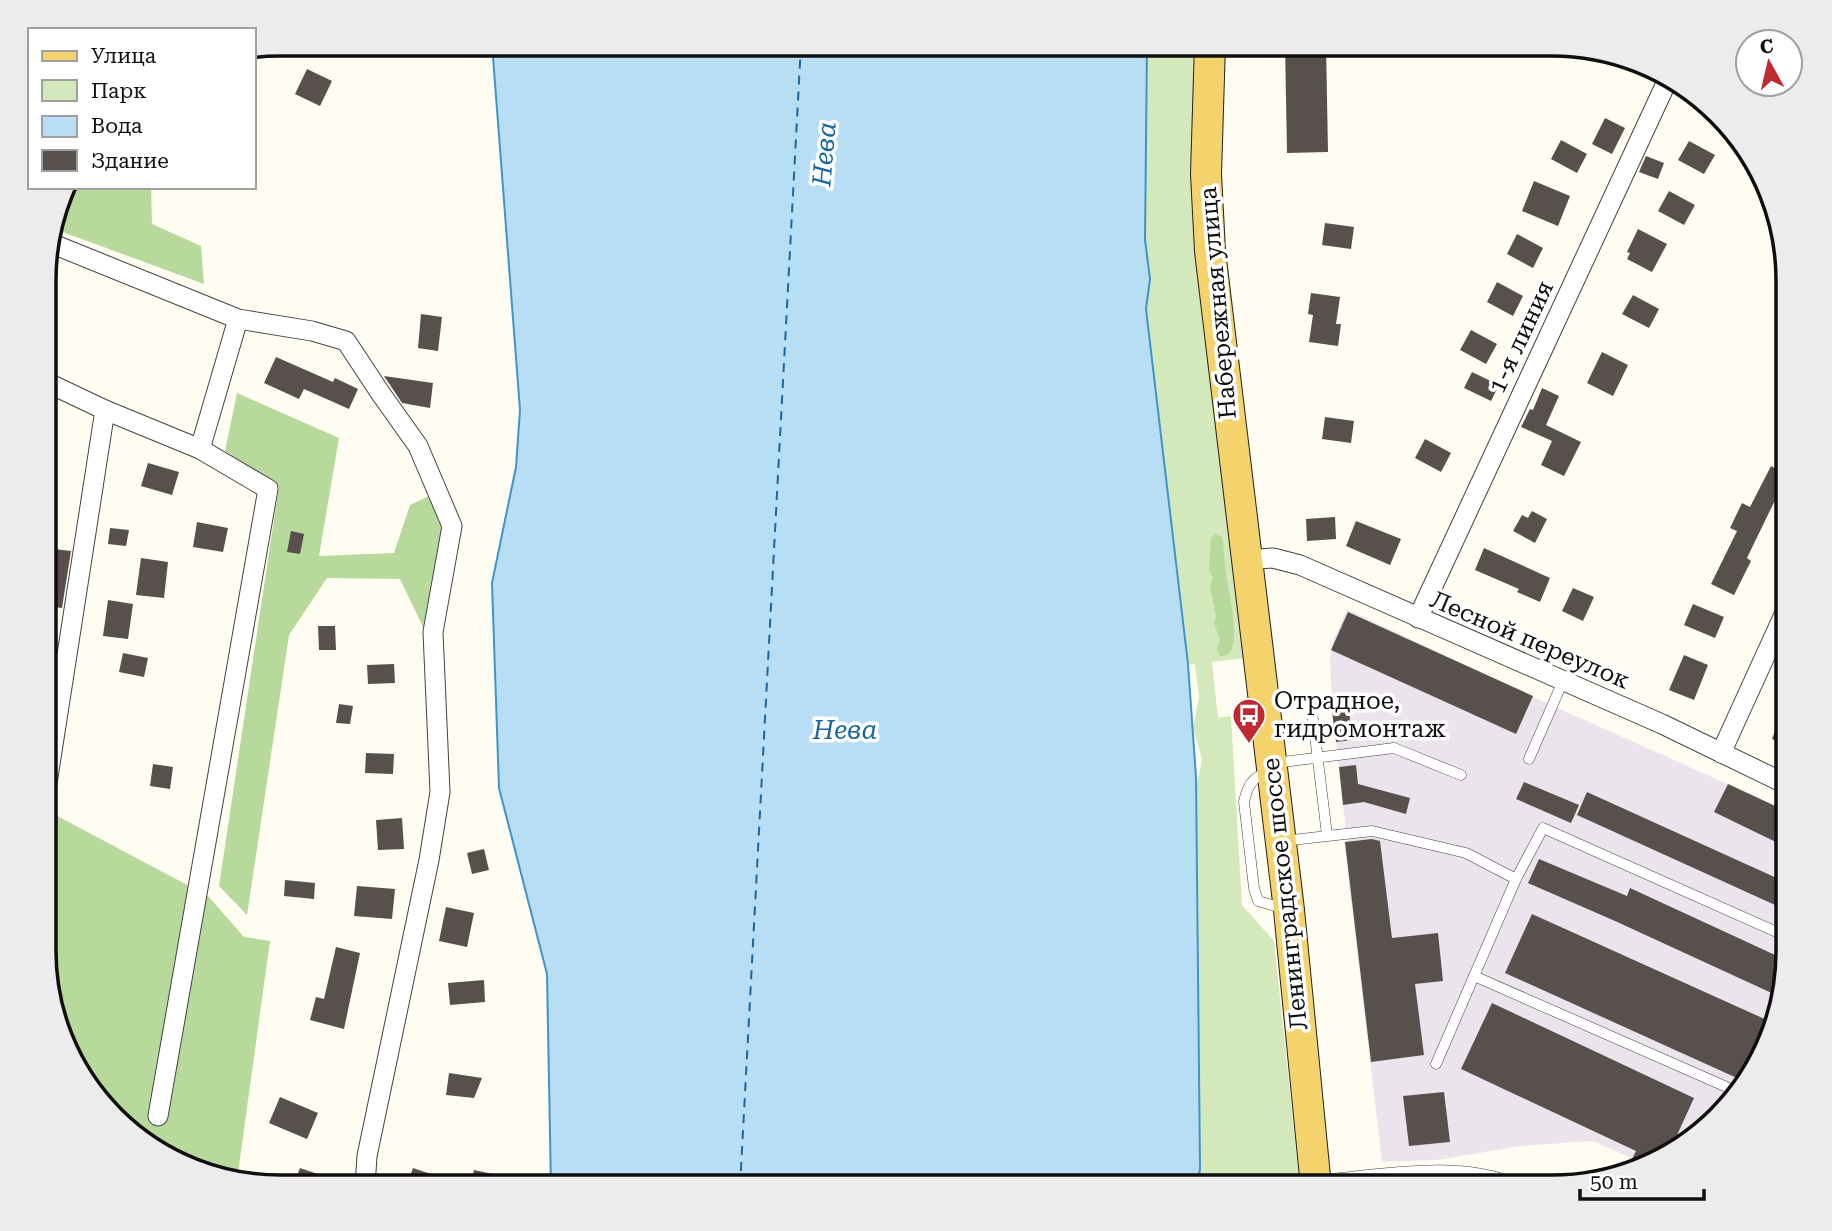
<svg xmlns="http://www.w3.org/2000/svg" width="1832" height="1231" font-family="'Roboto Serif',serif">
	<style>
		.industrial { fill: #ece4ed }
		.green { fill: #d3e9bc }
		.forest { fill: #b7d99b }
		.water { fill: #b8def5; stroke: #4094ca; stroke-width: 2 }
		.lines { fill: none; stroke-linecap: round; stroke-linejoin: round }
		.ferry { stroke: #1a669f; stroke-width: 2; stroke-dasharray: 9 7; stroke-linecap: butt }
		.building { fill: #58504c }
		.lane-casing { stroke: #424242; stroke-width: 11 }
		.street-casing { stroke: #424242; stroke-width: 21 }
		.primary-casing { stroke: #202020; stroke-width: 32 }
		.lane { stroke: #fff; stroke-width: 10 }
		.street { stroke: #fff; stroke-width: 19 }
		.primary { stroke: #f5d36c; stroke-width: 30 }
		.labels { text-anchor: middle; stroke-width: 7; stroke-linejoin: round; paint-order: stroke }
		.street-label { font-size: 24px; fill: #0f0f0f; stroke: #fff }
		.poi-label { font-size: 24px; fill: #0f0f0f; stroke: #fff; text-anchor: start }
		.water-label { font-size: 26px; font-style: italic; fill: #1a669f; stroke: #fff }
		.rim { fill: none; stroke: #0f0f0f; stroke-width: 3.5 }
	</style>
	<rect width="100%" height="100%" fill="#fffcf2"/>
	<path class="industrial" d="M1347,609L1533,697L1788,811V966L1748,1083L1670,1156L1623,1170L1629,1157L1593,1141L1521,1146L1438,1160L1382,1162L1344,842L1347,841L1332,704L1330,660L1333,641Z"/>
	<path class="green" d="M1147,44H1197L1193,94L1192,174L1245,658L1212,662L1218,718L1231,716L1242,905L1274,941L1300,1187H1197L1200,1169L1196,787L1202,760L1193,727L1199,697L1195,664H1188L1146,309L1150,279L1145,240Z"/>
	<g class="forest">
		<path d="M65,187H151L152,224L201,246L204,284L52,228Z"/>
		<path d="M237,393L339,438L319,556L394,553L410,505L429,496L443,532L425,631L400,579L327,578L289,635L247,915L219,886L279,486L225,451Z"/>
		<path d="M1216,534L1222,537C1224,547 1224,555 1225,565C1227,586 1239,629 1232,648C1230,655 1226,656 1220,656L1217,648L1220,640L1214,623L1216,616L1210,586L1213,578L1209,569L1211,538Z"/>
		<path d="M46,810L208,896L244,937L270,941L237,1180L204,1175L148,1147L76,1070L46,982Z"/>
	</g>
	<path class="water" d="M492,44H1147L1145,240L1150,279L1146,309L1188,664L1196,777L1200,1169L1197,1187H551L547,974L499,788L492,583L516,467L520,410Z"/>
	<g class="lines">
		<path class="ferry" d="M740,1187L801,44"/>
	</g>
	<g class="building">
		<path d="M1285,44H1326L1328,152L1287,153Z"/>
		<path d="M307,69L332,81L320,106L295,94Z"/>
		<path d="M1605,118L1625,128L1612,154L1592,144Z"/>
		<path d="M1561,140L1587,154L1577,173L1551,159Z"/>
		<path d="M1689,141L1715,155L1704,174L1678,160Z"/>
		<path d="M1646,156L1664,163L1658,179L1639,172Z"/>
		<path d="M1534,181L1570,196L1558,226L1522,211Z"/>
		<path d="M1669,191L1695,205L1684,225L1658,211Z"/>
		<path d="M1325,223L1354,227L1351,249L1322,245Z"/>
		<path d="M1638,229L1667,244L1652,272L1627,259L1630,253L1627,252Z"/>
		<path d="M1517,234L1543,248L1533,268L1507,254Z"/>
		<path d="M1497,282L1523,296L1513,316L1487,302Z"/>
		<path d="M1311,293L1340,297L1336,324H1341L1338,346L1309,342L1313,315L1308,314Z"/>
		<path d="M1633,295L1659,309L1649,328L1622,314Z"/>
		<path d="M421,314L442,317L438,351L418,348Z"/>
		<path d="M1471,330L1497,344L1486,364L1460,350Z"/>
		<path d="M1602,352L1628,365L1613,396L1587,383Z"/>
		<path d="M276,357L333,382L335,378L358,389L349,409L304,389L299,399L264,383Z"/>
		<path d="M1472,372L1499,385L1491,401L1464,388Z"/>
		<path d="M384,376L433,383L430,408L402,403Z"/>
		<path d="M1542,388L1559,396L1546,425L1581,442L1564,476L1541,465L1552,441L1521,427L1530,409L1533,410Z"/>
		<path d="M1325,417L1354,421L1351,443L1322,439Z"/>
		<path d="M1425,439L1451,453L1441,472L1415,458Z"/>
		<path d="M148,463L179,472L172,495L141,486Z"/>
		<path d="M1771,466L1788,475V500L1778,494L1747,558L1751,561L1734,595L1711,584L1737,531L1730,528L1742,503L1750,507Z"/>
		<path d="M1532,511L1547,519L1535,543L1513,531L1522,515L1528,518Z"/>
		<path d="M1335,517L1336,539L1307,541L1306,519Z"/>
		<path d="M1356,521L1401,539L1390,565L1346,546Z"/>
		<path d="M197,522L228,528L223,552L193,547Z"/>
		<path d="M110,528L129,530L126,546L108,544Z"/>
		<path d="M291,531L304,534L300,554L287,552Z"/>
		<path d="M46,548L71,551L62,608L46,606Z"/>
		<path d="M1484,548L1550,578L1540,602L1517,592L1519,589L1475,570Z"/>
		<path d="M141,558L168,562L164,598L136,595Z"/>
		<path d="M1573,588L1594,597L1583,621L1562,611Z"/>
		<path d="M108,600L133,604L128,639L103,636Z"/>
		<path d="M1693,604L1724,617L1715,638L1684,625Z"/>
		<path d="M1348,612L1533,696L1516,734L1331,650Z"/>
		<path d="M318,626H335L336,650H319Z"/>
		<path d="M123,653L148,658L144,677L119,672Z"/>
		<path d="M1684,655L1708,665L1694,700L1669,690Z"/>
		<path d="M394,664L395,683L368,684L367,665Z"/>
		<path d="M1786,701H1788V745L1772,739Z"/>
		<path d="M339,704L353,706L350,724L336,723Z"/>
		<path d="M1349,710L1352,740L1336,742L1332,712Z"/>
		<path d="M366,753L394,754L393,774L365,773Z"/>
		<path d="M153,764L173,767L170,789L150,786Z"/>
		<path d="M1356,765L1358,784L1410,798L1406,814L1364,802L1343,805L1339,767Z"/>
		<path d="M1524,782L1579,805L1571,823L1516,799Z"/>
		<path d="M1728,784L1788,812V848L1714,812Z"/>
		<path d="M1587,792L1788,883V911L1577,815Z"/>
		<path d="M402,818L404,849L378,850L376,820Z"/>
		<path d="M1372,839L1380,841L1392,938L1438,933L1443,981L1415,984L1424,1055L1371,1062L1345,842Z"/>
		<path d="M484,849L489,870L472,874L467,853Z"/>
		<path d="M1539,859L1627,896L1630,888L1788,961L1785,975L1776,995L1615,921L1528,883Z"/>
		<path d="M285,880L315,883L314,899L284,896Z"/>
		<path d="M357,886L395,889L392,919L354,916Z"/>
		<path d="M446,907L474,913L467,947L439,941Z"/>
		<path d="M1532,914L1769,1021L1748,1083L1505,973Z"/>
		<path d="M336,947L360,953L344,1029L310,1020L316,997L324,999Z"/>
		<path d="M484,980L485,1002L450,1005L448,983Z"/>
		<path d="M1492,1003L1694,1098L1667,1157L1627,1169L1636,1151L1461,1069Z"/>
		<path d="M449,1073L482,1078L474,1098L446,1095Z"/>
		<path d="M1444,1092L1450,1142L1409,1146L1403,1096Z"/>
		<path d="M280,1097L318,1113L307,1139L269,1123Z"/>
		<path d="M300,1168L350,1185V1187H293Z"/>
		<path d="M413,1168L464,1185V1187H406Z"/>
		<path d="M474,1170L525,1181V1187H470Z"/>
	</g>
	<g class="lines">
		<defs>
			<g id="lane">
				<path d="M1313,719L1327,835"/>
				<path d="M1529,759L1563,681"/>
				<path d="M1275,763L1394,748L1461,775"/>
				<path d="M1268,772C1252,777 1247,787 1244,802L1254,888L1258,901L1286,909"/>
				<path d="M1283,841L1372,831L1466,853L1516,879L1436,1064"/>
				<path d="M1516,879L1543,828L1788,937"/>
				<path d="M1474,976L1738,1092"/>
				<path d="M1320,1180C1386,1174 1463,1158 1524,1187"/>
			</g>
			<g id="street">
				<path d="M48,242L238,319L312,331L346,341L381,394L418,446L452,526L433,632L440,792L429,860L367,1156L365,1187"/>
				<path d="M46,382L105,410L200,449L268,489L158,1116"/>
				<path d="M200,449L238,319"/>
				<path d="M1246,560L1273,558L1300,565L1662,724L1788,785"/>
				<path d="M1418,618L1669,77"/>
				<path d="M1721,753L1788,606"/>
				<path d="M46,790L105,410"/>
			</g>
			<path id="primary" d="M1210,44L1206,174L1210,251L1289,910L1316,1187"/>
		</defs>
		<use href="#lane" class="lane-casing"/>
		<use href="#street" class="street-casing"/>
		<use href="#primary" class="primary-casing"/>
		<use href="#lane" class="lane"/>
		<use href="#street" class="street"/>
		<use href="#primary" class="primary"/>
	</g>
	<defs>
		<symbol id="bus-pin" viewBox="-11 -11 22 30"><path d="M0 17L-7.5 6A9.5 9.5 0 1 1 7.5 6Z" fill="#bd2a31" stroke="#fff"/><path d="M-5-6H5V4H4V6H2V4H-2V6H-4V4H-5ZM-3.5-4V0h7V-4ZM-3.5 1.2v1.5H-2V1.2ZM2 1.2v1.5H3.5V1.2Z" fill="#fff"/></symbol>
	</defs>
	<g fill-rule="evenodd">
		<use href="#bus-pin" x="1230" y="696" width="38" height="52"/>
	</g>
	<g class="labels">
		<g class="street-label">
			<text transform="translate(1218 303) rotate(-95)" y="8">Набережная улица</text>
			<text transform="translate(1521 337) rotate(-65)" y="8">1-я линия</text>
			<text transform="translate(1530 640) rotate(23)" y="8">Лесной переулок</text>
			<text transform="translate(1285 894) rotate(-96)" y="8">Ленинградское шоссе</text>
		</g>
		<g class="poi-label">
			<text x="1274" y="709">Отрадное,<tspan x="1274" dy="28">гидромонтаж</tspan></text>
		</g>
		<g class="water-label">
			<text transform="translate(824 154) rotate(-85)" y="9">Нева</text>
			<text x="845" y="739">Нева</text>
		</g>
	</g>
	<path d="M0 0H1832V1231H0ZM280 56H1552A224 224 0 0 1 1776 280V951A224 224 0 0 1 1552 1175H280A224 224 0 0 1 56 951V280A224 224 0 0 1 280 56Z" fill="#ececec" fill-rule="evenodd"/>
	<path class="rim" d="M280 56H1552A224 224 0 0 1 1776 280V951A224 224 0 0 1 1552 1175H280A224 224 0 0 1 56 951V280A224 224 0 0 1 280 56Z"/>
	<rect x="28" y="28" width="228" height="161" fill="#ffffff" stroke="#9f9f9f" stroke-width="2"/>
	<rect x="42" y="51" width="35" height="10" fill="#f5d36c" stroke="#9f9f9f" stroke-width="2"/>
	<text x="91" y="63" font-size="21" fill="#0f0f0f">Улица</text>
	<rect x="42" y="80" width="35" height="21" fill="#d3e9bc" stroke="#9f9f9f" stroke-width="2"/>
	<text x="91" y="98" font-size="21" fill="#0f0f0f">Парк</text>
	<rect x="42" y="116" width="35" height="21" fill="#b8def5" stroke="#9f9f9f" stroke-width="2"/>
	<text x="91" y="133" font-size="21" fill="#0f0f0f">Вода</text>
	<rect x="42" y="150" width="35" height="21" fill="#58504c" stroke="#9f9f9f" stroke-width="2"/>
	<text x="91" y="168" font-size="21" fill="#0f0f0f">Здание</text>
	<g transform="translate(1769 63) rotate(352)"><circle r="33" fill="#ffffff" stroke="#9f9f9f" stroke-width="2"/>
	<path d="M0-5L12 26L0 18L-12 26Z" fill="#bd2a31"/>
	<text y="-10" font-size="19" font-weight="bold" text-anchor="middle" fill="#0f0f0f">С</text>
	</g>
	<path d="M1580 1189v10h124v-10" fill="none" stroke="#0f0f0f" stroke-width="3.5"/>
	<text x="1590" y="1189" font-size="21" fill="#0f0f0f" stroke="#ffffff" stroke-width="5" paint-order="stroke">50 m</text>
</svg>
